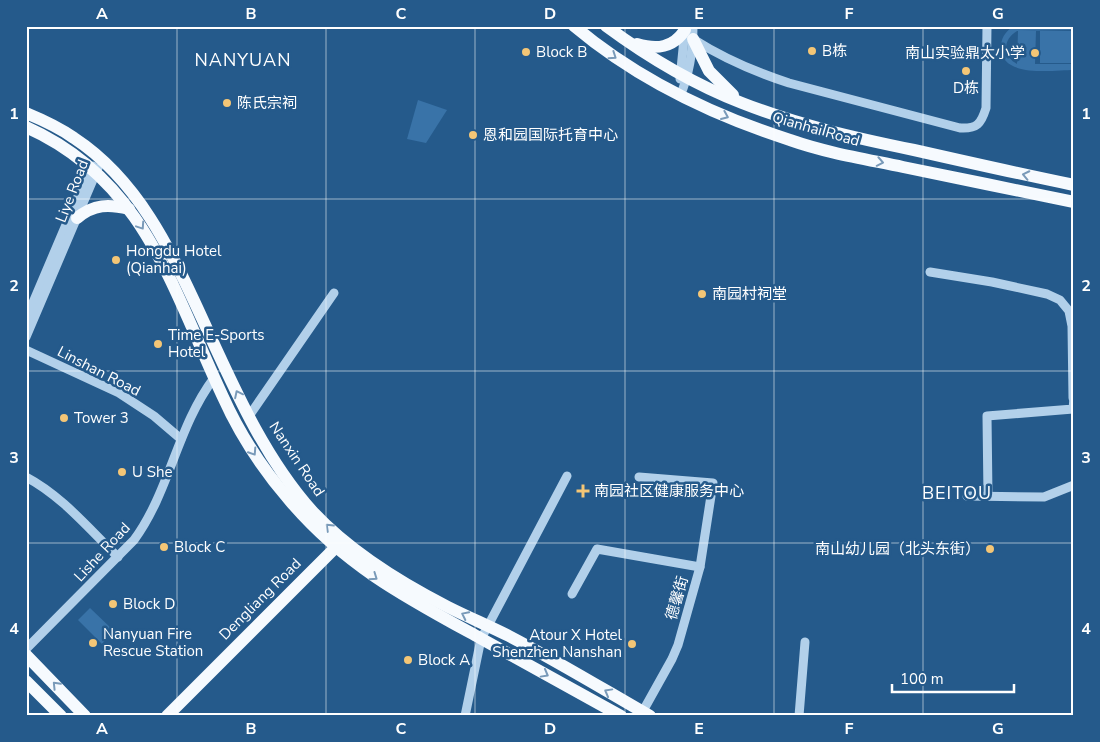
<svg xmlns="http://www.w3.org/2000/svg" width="1100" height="742" font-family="'Nunito Sans','Noto Sans SC',sans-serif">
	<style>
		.green { fill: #3973a8; fill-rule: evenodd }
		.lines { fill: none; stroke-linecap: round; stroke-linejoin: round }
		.minor { stroke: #b2d0ea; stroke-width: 9 }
		.major { stroke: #f6fafe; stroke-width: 12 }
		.oneway { stroke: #799ab9 }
		.grid { fill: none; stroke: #fff; stroke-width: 1; stroke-opacity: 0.55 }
		.poi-dot { fill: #f4c676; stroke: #255a8b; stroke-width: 2 }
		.labels { text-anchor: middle; stroke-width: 5; stroke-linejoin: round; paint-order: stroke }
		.poi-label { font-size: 15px; fill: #fff; stroke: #255a8b; text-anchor: start }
		.street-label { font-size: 15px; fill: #fff; stroke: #255a8b }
		.quarter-label { font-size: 18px; letter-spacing: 1px; fill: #fff; stroke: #255a8b }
		.neatline { fill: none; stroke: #fff; stroke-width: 2 }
		.grid-label { font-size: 16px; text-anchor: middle; font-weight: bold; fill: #fff }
	</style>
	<rect width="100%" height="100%" fill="#255a8b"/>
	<g class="green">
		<path d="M1014,26H1074V30L1018,31H1036L1035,64H1019H1074V70C1053,70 998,79 1001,45C1002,36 1007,30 1014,26ZM1017,31H1018L1017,64C1002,56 1003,39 1017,31Z"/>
		<rect x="1040" y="31" width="34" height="32"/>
		<path d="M418,100L447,110L426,143L407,139Z"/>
		<path d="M90,608L114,631L102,644L78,620Z"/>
	</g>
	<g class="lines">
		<g class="minor">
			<path d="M693,39C723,58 755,72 789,83L960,128C977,129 981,124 986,108L987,26"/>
			<path d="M680,79L685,29"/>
			<path d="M680,96C690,73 693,52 693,26"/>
			<path d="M930,272L992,282L1047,294L1060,300L1069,311L1072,326L1073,398"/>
			<path d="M26,319L82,187L93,166"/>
			<path d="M26,337L98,168"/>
			<path d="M26,350L119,393L154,416L181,439"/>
			<path d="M249,416L334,293"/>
			<path d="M26,477C62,496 89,529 118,557"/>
			<path d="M639,477L713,483L700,567L678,645L672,659L643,711"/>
			<path d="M967,496L1044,497L1074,485"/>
			<path d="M988,496L987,416L1073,409L1074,398"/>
			<path d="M572,594L597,549L700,567"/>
			<path d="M26,649L134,540C170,491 177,427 214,378"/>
			<path d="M465,716L481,639L567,476"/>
			<path d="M799,716L805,642"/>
		</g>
		<g class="major">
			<path d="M574,26C637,79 712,115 790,140C827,153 865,159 903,167C960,179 1017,190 1074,202"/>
			<path d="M606,26C648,57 693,84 742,103C798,125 855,138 914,150C967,162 1020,174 1074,185"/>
			<path d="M693,39L709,71L733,95"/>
			<path d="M637,44C657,50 673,48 685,30"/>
			<path d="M26,113C43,120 60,128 74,138C138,180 170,249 201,316C232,383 262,455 312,511C350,552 399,582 448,607C468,617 489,626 509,636C557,661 603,689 650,716"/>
			<path d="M26,127C145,180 172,289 223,397C240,435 264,471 291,502C347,567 407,598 480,638C527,664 574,690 621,716"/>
			<path d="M77,218C94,204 109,204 129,209"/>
			<path d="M26,655L85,716"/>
			<path d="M26,681L61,716"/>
			<path d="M167,716L335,548"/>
		</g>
	</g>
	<defs><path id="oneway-chevron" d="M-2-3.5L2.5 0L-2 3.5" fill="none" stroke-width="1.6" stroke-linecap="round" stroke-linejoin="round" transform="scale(1.25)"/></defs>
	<g class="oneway">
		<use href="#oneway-chevron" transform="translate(613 56) rotate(34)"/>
		<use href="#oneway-chevron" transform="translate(725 116) rotate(23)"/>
		<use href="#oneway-chevron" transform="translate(880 162) rotate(11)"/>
		<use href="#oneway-chevron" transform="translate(1026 175) rotate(-168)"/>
		<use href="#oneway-chevron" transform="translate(141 226) rotate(56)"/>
		<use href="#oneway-chevron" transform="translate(238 394) rotate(-116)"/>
		<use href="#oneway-chevron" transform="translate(253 452) rotate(57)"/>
		<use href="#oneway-chevron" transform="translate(329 527) rotate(-136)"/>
		<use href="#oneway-chevron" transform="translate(374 577) rotate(35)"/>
		<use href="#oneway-chevron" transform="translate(465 615) rotate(-154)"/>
		<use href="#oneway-chevron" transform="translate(545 674) rotate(29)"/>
		<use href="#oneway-chevron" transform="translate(56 685) rotate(-134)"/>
		<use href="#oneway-chevron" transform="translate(608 692) rotate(-151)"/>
	</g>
	<path class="grid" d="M177,26V716M326,26V716M475,26V716M625,26V716M774,26V716M923,26V716M26,199H1074M26,371H1074M26,543H1074"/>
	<g class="poi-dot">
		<circle cx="812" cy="51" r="5"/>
		<circle cx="526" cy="52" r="5"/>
		<circle cx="1035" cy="53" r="5"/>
		<circle cx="966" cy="71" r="5"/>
		<circle cx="227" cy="103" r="5"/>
		<circle cx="473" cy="135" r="5"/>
		<circle cx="116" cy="260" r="5"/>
		<circle cx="702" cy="294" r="5"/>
		<circle cx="158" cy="344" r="5"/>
		<circle cx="64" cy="418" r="5"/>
		<circle cx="122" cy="472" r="5"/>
		<path d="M580.5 483.5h5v5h5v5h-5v5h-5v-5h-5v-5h5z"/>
		<circle cx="164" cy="547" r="5"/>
		<circle cx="990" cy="549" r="5"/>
		<circle cx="113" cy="604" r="5"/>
		<circle cx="93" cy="643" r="5"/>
		<circle cx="632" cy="644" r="5"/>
		<circle cx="408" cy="660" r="5"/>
	</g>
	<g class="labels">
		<g class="poi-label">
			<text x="822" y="56">B栋</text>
			<text x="536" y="57">Block B</text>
			<text x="1025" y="58" text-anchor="end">南山实验鼎太小学</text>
			<text x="966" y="93" text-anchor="middle">D栋</text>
			<text x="237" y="108">陈氏宗祠</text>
			<text x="483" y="140">恩和园国际托育中心</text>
			<text x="126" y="256">Hongdu Hotel<tspan x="126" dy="17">(Qianhai)</tspan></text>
			<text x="712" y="299">南园村祠堂</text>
			<text x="168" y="340">Time E-Sports<tspan x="168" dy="17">Hotel</tspan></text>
			<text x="74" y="423">Tower 3</text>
			<text x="132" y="477">U She</text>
			<text x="594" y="496">南园社区健康服务中心</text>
			<text x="174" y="552">Block C</text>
			<text x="980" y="554" text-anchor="end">南山幼儿园（北头东街）</text>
			<text x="123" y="609">Block D</text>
			<text x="103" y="639">Nanyuan Fire<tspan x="103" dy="17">Rescue Station</tspan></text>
			<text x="622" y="640" text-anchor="end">Atour X Hotel<tspan x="622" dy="17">Shenzhen Nanshan</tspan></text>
			<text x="418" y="665">Block A</text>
		</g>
		<g class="street-label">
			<text transform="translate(816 129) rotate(16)" y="5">Qianhai Road</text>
			<text transform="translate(72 191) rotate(-69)" y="5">Liye Road</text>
			<text transform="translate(99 371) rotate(27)" y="5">Linshan Road</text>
			<text transform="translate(297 459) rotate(56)" y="5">Nanxin Road</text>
			<text transform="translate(102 552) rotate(-47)" y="5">Lishe Road</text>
			<text transform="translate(677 598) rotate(-74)" y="5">德馨街</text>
			<text transform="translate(260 599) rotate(-45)" y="5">Dengliang Road</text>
		</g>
		<g class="quarter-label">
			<text x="243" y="66">NANYUAN</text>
			<text x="957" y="499">BEITOU</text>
		</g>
	</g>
	<rect width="1100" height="742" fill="none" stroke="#255a8b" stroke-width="55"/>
	<path d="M892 684v8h122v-8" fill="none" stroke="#ffffff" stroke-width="2.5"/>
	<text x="900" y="684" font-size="15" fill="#ffffff" stroke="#255a8b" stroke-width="4" paint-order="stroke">100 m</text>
	<rect x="28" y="28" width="1044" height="686" class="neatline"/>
	<g class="grid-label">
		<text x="102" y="19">A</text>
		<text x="251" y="19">B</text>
		<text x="401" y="19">C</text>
		<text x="550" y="19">D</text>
		<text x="699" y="19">E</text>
		<text x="849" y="19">F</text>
		<text x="998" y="19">G</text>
		<text x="14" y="119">1</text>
		<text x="1086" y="119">1</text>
		<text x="14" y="291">2</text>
		<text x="1086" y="291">2</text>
		<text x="14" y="463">3</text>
		<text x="1086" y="463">3</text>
		<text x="14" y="634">4</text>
		<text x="1086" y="634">4</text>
		<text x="102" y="734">A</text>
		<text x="251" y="734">B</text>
		<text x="401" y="734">C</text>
		<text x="550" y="734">D</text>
		<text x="699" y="734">E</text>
		<text x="849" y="734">F</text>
		<text x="998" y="734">G</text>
	</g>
</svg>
